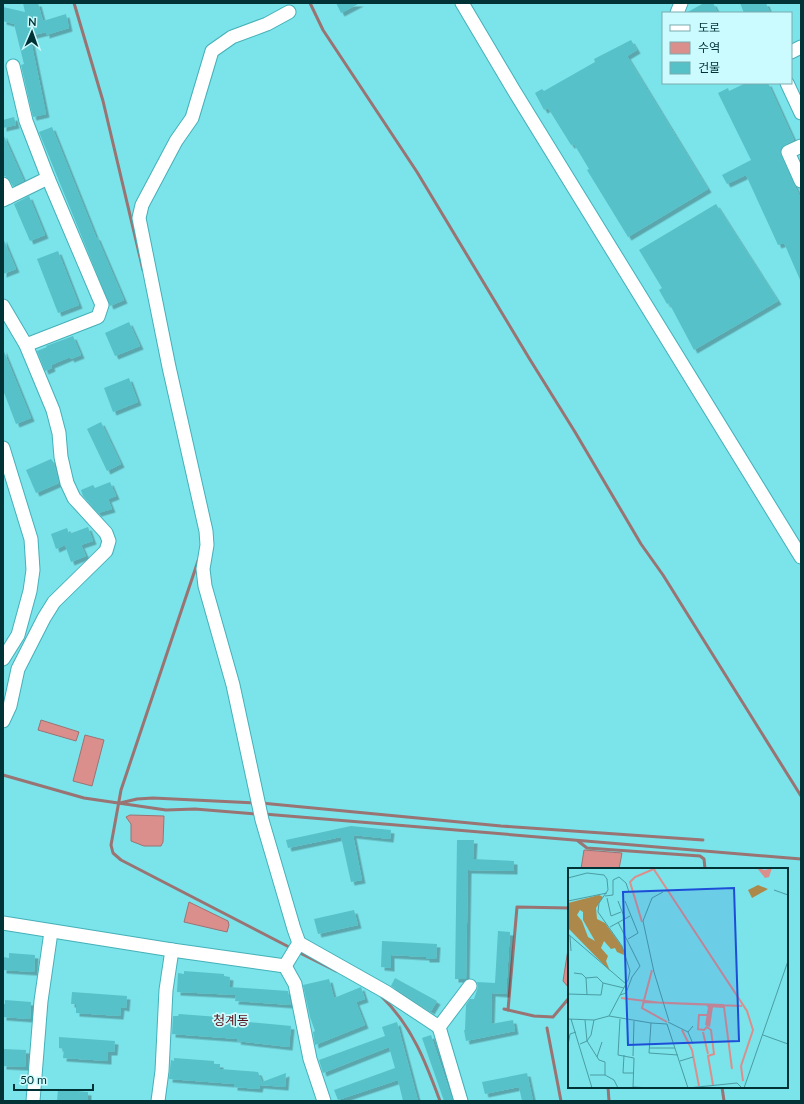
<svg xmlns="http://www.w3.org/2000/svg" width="804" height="1104" font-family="Lato,'Noto Sans KR',sans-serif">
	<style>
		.water { fill: #db8f8d; stroke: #9a7373 }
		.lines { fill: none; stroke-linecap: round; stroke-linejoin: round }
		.stream { stroke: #9a7373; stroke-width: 3 }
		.building { fill: #57c1c8; filter: url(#shadow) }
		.minor-casing { stroke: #45b0b8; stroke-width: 15 }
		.minor { stroke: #fff; stroke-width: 13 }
		.labels { text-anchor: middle; stroke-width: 3.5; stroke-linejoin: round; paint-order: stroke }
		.quarter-label { font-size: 13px; fill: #561116; stroke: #cbfbfe }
		.inset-river { fill: none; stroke: #db8f8d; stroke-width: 2 }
		.inset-road { fill: none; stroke: #4a9da2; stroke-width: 1 }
		.view { fill: #1d4ed8; fill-opacity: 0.15; stroke: #1d4ed8; stroke-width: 2 }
		.inset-edge { fill: none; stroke: #013336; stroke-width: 2 }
	</style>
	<defs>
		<filter id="shadow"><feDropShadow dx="3.5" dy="3.5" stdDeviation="0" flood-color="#0004"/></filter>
	</defs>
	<rect width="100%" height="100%" fill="#7be3ea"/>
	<g class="water">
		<path d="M41,720L79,732L76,741L38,730Z"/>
		<path d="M85,735L104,740L92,786L73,781Z"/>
		<path d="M130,815L164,816L163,842L161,846H144L131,841V824L126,817Z"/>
		<path d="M584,850L622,853L619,869H581Z"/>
		<path d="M189,902L228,921L229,925L227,932L184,922Z"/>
		<path d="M569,943V988L563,981Z"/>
	</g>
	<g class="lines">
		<g class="stream">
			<path d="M74,3L103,101L143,270"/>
			<path d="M310,3L323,30L417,172L529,358L575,432L641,544L663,575L801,796"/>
			<path d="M198,561L121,790L111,845L113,853L121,860L291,948"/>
			<path d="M3,775L84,798L166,810L195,809L257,814"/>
			<path d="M120,803L137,799L153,798L256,803"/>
			<path d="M261,803L501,826L703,840"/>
			<path d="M264,814L801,859"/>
			<path d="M578,841L587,848L700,856L704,859L705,869"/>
			<path d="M298,952L336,971"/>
			<path d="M382,997C412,1026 426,1063 440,1101"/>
			<path d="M504,1009L534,1016L553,1017L569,998"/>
			<path d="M508,1010L517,907L569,908"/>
			<path d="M547,1028L561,1101"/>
			<path d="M608,1087L609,1101"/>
			<path d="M722,1087L724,1101"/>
		</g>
	</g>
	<g class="building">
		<path d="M23,3H38L43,21L66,14L69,28L46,35V32L30,36L46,114L33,117L21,65L24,64L14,24L3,21V7L25,12Z"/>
		<path d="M336,3H360L341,13Z"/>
		<path d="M704,3H713L718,13H686Z"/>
		<path d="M740,3H766L770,13H744Z"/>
		<path d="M631,40L637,50L627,56L708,189L628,237L587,170L589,169L574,144L571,145L548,108L544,110L535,93L542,89L544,91L595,62L594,59Z"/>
		<path d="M746,83H768L794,140L782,147L780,153L801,199V282L784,243L778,245L746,175L727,184L722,175L751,160L718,93L728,88L729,91Z"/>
		<path d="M14,117L16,125L3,128V120Z"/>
		<path d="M52,127L96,237H97L124,300L110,306L39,132Z"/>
		<path d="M3,134L24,181L13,186L8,178L3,175Z"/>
		<path d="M29,196L45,235L30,241L14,204Z"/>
		<path d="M716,204L778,301L694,350L669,303L667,304L659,290L662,288L639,250Z"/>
		<path d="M3,238L16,269L3,274Z"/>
		<path d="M58,251L79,305L58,313L37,259Z"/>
		<path d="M129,322L140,346L115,356L105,333Z"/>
		<path d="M73,336L81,355L71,359L70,357L51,365L52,368L45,371L37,351L47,347L46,346Z"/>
		<path d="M3,349L31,418L16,424L3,390Z"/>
		<path d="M129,378L138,402L113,412L104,388Z"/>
		<path d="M101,422L121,464L107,471L87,429Z"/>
		<path d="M51,459L54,463L59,483L36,493L26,470Z"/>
		<path d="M110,482L116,496L108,499L112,509L98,513L83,496L81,490L93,485L95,488Z"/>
		<path d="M88,527L93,541L81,545L86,556L71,562L65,545L56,549L51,534L67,528L69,534Z"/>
		<path d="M351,826L391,830L390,839L353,835L362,880L351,882L341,837L288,848L286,840Z"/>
		<path d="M457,840H474L473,859L514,861V871L468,870L466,979H455Z"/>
		<path d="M354,910L358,925L318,934L314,919Z"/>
		<path d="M498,931L510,932L506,994L492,993L491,1024L513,1020L515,1031L466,1041L464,1030H465L466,1005L470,999H474L478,987L477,982L495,983Z"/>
		<path d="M382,941L437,944L436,959H426V957L391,955V968L381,967Z"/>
		<path d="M9,953L35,955L34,972L3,970V957L9,958Z"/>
		<path d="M184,971L224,974V976L230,977L229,987L288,991L291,1005L235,1001L236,995L177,992L178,973L184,974Z"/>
		<path d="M395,978L437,1001L431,1011L391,986Z"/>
		<path d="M329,979L334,998L361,987L365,999L356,1002L365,1025L315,1045L313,1032L315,1031L310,1017L303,985Z"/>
		<path d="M72,992L127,996L126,1008L121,1007L120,1016L76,1013V1004H71Z"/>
		<path d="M5,1000L31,1002L30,1019L3,1017V1004H5Z"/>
		<path d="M179,1014L219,1017L218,1019L291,1026L289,1047L237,1041L238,1039L172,1034L173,1016H178Z"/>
		<path d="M397,1022L418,1101H403L398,1080L338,1100L334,1090L395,1068L389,1047L323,1073L319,1060L385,1036L382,1027Z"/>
		<path d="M431,1035L453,1101H444L422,1038Z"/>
		<path d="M59,1037L115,1041L114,1052H108V1061L63,1058L64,1049L59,1048Z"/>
		<path d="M3,1049L26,1050L25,1067L3,1066Z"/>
		<path d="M174,1058L214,1061V1064H220V1069L258,1072L262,1082L286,1073L285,1087L260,1085L259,1089L234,1087V1084L169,1079L171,1060L174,1061Z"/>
		<path d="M527,1073L533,1101H522L519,1087L485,1094L482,1082Z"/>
		<path d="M58,1089L88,1092V1101H57Z"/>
	</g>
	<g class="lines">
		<defs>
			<g id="minor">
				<path d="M462,3L513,89L801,557"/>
				<path d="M289,12L267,24L232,37L212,51L192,118L176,141L142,205L139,218L169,367L206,531L207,545L203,569L205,586L233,685L262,820L294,929L299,943"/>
				<path d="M677,13L681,3"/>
				<path d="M791,52L801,47"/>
				<path d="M13,66L26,121L48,178L102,305L98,317L26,345"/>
				<path d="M787,83L801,113"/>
				<path d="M801,146L788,152L801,181"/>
				<path d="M3,184L9,197"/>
				<path d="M3,200L48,178"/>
				<path d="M3,306L26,345L53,410L59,433L61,457L67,483L74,498L106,533L109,541L106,551L54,602L44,618L18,669L10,706L3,721"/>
				<path d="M3,448L31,539L33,570L30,591L18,635L3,659"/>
				<path d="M3,923L172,950"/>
				<path d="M285,966L299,943L386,992L439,1027L470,986"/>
				<path d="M285,966L295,984L310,1059L324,1101"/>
				<path d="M439,1027L461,1101"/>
				<path d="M33,1101L41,1001L51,932"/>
				<path d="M158,1101L162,1071L166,990L172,950L285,966"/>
			</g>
		</defs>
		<use href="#minor" class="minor-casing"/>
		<use href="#minor" class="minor"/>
	</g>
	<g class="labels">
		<g class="quarter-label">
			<text x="231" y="1025">청계동</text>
		</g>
	</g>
	<g transform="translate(568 868)">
		<rect width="220" height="220" fill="#7be3ea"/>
		<path d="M190,17L200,21L184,30L180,22ZM31,27L35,29L28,40L29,51L37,55L55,80L56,87L49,84L47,80L43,81L36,73L33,80L40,88L38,93L42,103L0,60V35ZM12,42L15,44V52L27,73L20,69L14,53L9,47Z" fill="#ac894a" fill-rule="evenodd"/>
		<path d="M189,0L197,2L204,0L201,9L197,10ZM140,139H145L142,159L137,157Z" fill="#db8f8d"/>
		<path class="inset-river" d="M85,0L179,143L185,162L173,198L175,213M74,54L62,14L67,9L88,0M84,102L74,140L99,154M53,130L94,135M76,134L156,137M97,135L174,138M139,138L156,139L164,201M129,161L136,162L139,159L143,162L146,186L140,188L145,217M130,161L131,147H139M114,162L124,182L131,218M135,164L140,186"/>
		<path class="inset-road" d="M0,10L19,5L36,7L39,11L40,22L31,35L30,44L54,78L62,103L60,112L41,148L26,152L0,151M206,22L220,27M95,24L84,30L75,53L86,104L101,153M37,28L45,27V12L51,9L58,15L61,24M39,30L43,48L53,44M0,33L39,25M50,33L57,51M57,33L70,65L60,71M50,54L72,98L64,109L58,125L52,127M42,59L62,48M0,66L58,116M2,68L3,83M6,105L14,106L18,110L19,127M18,110L29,109L35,115L56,120M0,126L33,127L35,115M41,148L83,155M3,151L24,220M52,151L50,187L66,190L65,220M17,152L19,173L31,192L37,194V207H22M100,154L120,164L125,158M99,156L83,155L81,185L110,187M99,156L120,220M120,164L125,176M195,167L220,176M12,176L19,173L23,167L26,152M0,177L2,166L8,164M81,180H107M56,187L55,205H66M65,188L66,153M29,189L34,174M112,193L125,189M37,207L46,212L50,220M65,219L83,220M120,220L169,215L174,220M176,220L220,93"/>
		<path class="view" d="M166,20L171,173L60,177L55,24Z"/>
		<rect width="220" height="220" class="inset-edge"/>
	</g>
	<rect width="804" height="1104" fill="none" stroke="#013336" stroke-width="8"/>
	<rect x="662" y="12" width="130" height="72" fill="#cbfbfe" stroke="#7aabae"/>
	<rect x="670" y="25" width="20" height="6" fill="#ffffff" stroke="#7aabae"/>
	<text x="698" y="32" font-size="12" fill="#013336">도로</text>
	<rect x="670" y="42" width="20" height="12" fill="#db8f8d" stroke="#7aabae"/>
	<text x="698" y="52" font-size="12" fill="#013336">수역</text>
	<rect x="670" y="62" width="20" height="12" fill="#57c1c8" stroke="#7aabae"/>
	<text x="698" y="72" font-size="12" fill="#013336">건물</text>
	<g transform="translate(32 32) rotate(2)" stroke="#cbfbfe" stroke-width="3" paint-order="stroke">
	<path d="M0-3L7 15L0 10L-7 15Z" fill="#013336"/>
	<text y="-6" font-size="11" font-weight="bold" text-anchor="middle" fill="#013336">N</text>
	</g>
	<path d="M14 1084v6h79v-6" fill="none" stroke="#013336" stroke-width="2"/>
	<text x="20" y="1084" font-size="12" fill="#013336" stroke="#cbfbfe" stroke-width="3" paint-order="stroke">50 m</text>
</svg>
